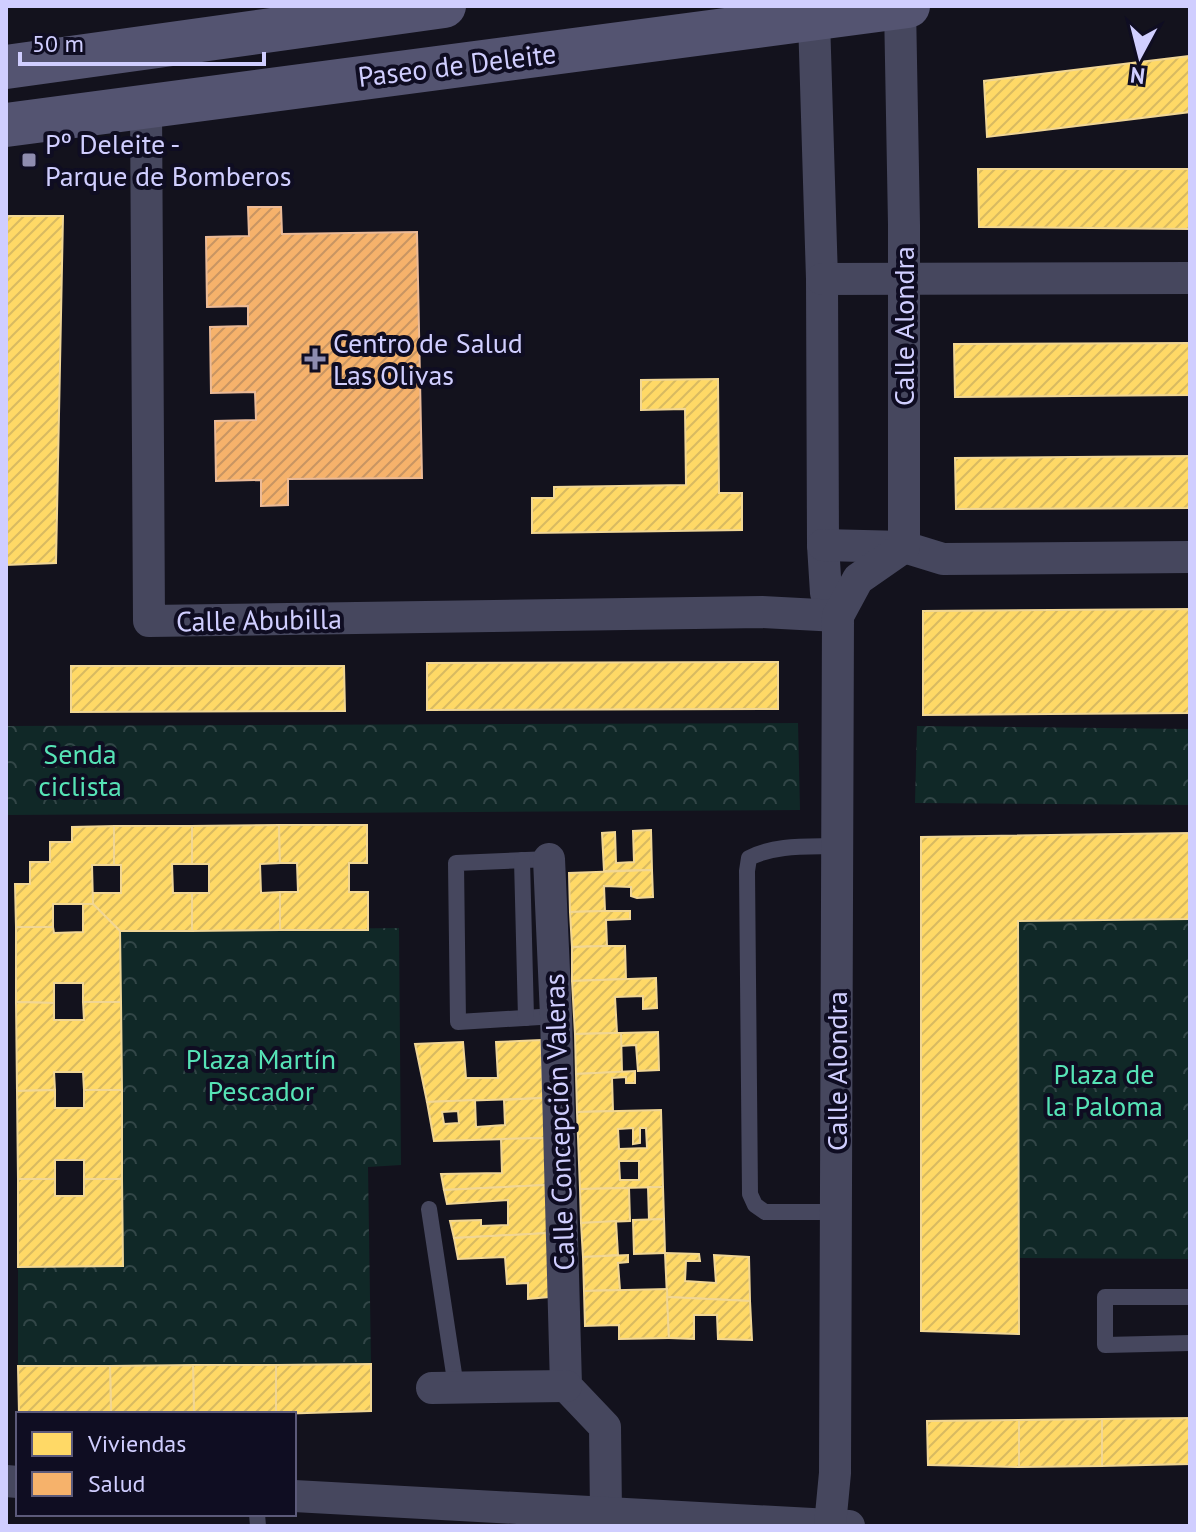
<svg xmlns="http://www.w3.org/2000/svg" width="1196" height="1532" font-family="'PT Sans',sans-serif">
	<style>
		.park { fill: url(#park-crowns) }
		.homes { fill: url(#homes-hatch); stroke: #f1d694; stroke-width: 2; fill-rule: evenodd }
		.health { fill: url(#health-hatch); stroke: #ebba97; stroke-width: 2 }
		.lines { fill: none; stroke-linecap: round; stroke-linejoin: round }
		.service { stroke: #46475e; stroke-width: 16 }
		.minor { stroke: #46475e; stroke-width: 32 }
		.secondary { stroke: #545471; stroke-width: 44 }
		.poi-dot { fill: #8e8cb0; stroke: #0f0d22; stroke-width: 3 }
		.labels { text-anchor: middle; stroke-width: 8; stroke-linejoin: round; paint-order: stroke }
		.street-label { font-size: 28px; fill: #d0ceff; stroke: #0f0d22 }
		.poi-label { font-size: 28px; fill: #d0ceff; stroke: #0f0d22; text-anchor: start }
		.park-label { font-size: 28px; fill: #56e3b6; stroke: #0f0d22 }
	</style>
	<defs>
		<pattern id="park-crowns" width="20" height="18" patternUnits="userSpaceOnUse" patternTransform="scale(2)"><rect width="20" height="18" fill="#102827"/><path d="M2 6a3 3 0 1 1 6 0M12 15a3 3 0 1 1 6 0" fill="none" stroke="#324647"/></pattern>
		<pattern id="homes-hatch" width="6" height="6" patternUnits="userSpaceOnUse" patternTransform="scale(2)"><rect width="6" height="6" fill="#ffd966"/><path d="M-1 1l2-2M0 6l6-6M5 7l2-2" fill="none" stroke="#d8ba61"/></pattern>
		<pattern id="health-hatch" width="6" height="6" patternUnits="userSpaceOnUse" patternTransform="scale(2)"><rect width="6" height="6" fill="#f6b26b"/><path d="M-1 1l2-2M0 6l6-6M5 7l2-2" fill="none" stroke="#c89563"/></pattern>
	</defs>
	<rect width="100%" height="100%" fill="#13121d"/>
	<g class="park">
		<path d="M798,723L800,810L6,815V726Z"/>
		<path d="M917,726L1190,729V805L915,803Z"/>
		<path d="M1190,919V1259L1019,1258L1018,921Z"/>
		<path d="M399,928L401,1165L368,1167L371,1364L18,1366V1267L122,1266L120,931Z"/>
	</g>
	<g class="homes">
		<path d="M1190,56V112L987,137L984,81Z"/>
		<path d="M978,169H1190V229L979,227Z"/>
		<path d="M6,216H63L56,563L6,565Z"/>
		<path d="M1190,343V395L955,397L954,344Z"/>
		<path d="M718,379L719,493H742V530L532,533V498H554V487L686,485L685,409L641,410V380Z"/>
		<path d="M1190,456V508L956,509L955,458Z"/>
		<path d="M1190,609V713L923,715V611Z"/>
		<path d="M778,662V709L427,710V663Z"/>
		<path d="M71,666H344L345,711L71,712Z"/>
		<path d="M279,825L280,863L260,864L261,893L280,892V930L192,931V893H209V864H192V826Z"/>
		<path d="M279,825H367V863H349V892H368V930H280V892H298L297,863H280Z"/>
		<path d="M114,826H192V864H172L173,893H192V931H120L93,904V893H121V865H114Z"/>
		<path d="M114,826V865H92L93,904H53V927H16L15,884H30V862H50V842H72V827Z"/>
		<path d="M651,830L652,870L604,871L602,833L615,832L616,863L634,862L633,831Z"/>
		<path d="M1190,833V919L1018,921L1019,1334L921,1331V837Z"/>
		<path d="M652,870L653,897L637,898L631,896V887L604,886L605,911L570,912L569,873Z"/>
		<path d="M83,904H93L120,931L121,1002H83V983H54V1003L16,1002V927H53L54,933L83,932Z"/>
		<path d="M605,911H630V919L606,920L607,946L572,947L570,912Z"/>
		<path d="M607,946H625L626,979L572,981V947Z"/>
		<path d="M656,978L657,1008L643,1009V996L615,997L617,1033L575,1034L572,981Z"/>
		<path d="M16,1002L54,1003V1020H84L83,1002H121L122,1090H84L83,1072H54L55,1090L17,1091Z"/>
		<path d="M658,1032L659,1070L638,1071L636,1045L621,1046V1033Z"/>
		<path d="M617,1033H621L622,1072L576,1074L575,1034Z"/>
		<path d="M541,1040L543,1098L427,1102L415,1044L463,1042L466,1078H498L496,1042Z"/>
		<path d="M635,1071V1083H626V1077L612,1078L613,1111L577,1112L576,1074Z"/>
		<path d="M55,1090V1108H84V1090H122V1179H84V1160H55V1179H18L17,1091Z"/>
		<path d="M543,1098L545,1138L434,1141L427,1102L475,1100L476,1127L505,1125L504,1100ZM458,1111L459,1123L444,1124L442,1112Z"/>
		<path d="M661,1110L663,1187L580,1189L577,1112ZM633,1128V1144L640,1143V1128H646L647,1148L619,1149L618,1129ZM619,1161H639V1180H620Z"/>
		<path d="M545,1138L546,1185L444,1190L441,1174L502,1173L501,1139Z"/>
		<path d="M18,1179H55V1196H84V1179H122L123,1266L18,1267Z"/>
		<path d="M546,1185L548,1233L454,1238L450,1221L481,1220V1226L508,1225V1200L447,1204L444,1190Z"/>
		<path d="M648,1187H663L664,1219L649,1220Z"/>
		<path d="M629,1188L630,1221L581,1223L580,1189Z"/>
		<path d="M664,1219L665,1253L634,1254L633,1220Z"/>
		<path d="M616,1221L618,1255L583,1257L581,1223Z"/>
		<path d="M548,1233L549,1297L528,1299V1283L507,1284L505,1257L458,1259L454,1238Z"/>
		<path d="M665,1253L699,1254L700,1261H686L685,1281L716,1283L714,1255L749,1257L750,1301L667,1297Z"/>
		<path d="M628,1255V1262L618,1263L620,1290L584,1291L583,1257Z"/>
		<path d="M667,1289L669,1338L619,1339V1325L585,1326L584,1291Z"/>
		<path d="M667,1297L750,1301L752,1340L718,1339L717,1315H694V1339L669,1338Z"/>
		<path d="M371,1364V1411L276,1414V1365Z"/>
		<path d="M193,1365H276V1414H194Z"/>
		<path d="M193,1365L194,1414H111L110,1366Z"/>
		<path d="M18,1366H110L111,1414L19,1413Z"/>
		<path d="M1190,1418V1464L1102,1466V1419Z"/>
		<path d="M1102,1419V1466L1019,1467V1420Z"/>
		<path d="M1019,1420V1467L928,1465L927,1421Z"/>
	</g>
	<path class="health" d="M248,207H281L282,234L417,232L422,478L288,479V505L261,506V480L216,481L215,421L256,420L255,392L211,393L210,327L248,326V306L207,307L206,237L249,236Z"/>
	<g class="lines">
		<g class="service">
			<path d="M549,859L456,863L458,1022L556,1016"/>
			<path d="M522,860L526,1018"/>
			<path d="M429,1209L456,1387"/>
			<path d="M836,1212H765L755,1205L750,1194L747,871L749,858C776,844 809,847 838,846"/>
			<path d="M1190,1297H1105V1345L1190,1343"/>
			<path d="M257,1514L258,1526"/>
		</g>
		<g class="minor">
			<path d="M817,6L814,19L822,279L823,545L826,593L838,616"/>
			<path d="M146,105L149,621L762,612L838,616"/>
			<path d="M822,279L1190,278"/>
			<path d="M823,545L904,547L943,559L1190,557"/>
			<path d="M549,859L556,1016L566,1386L605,1427L606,1513"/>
			<path d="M432,1388L566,1386"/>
			<path d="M6,1481L18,1482"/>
			<path d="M294,1496L849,1526"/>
			<path d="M830,1525L835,1473L838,616L858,579L904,547V225L900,6"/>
		</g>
		<g class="secondary">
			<path d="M6,67L444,6"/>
			<path d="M6,125L908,6"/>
		</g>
	</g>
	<g class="poi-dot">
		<rect x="21" y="152" width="16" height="16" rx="4"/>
		<path d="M311 347h8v8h8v8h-8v8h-8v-8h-8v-8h8z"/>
	</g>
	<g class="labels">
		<g class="street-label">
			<text transform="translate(457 65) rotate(-7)" y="10">Paseo de Deleite</text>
			<text transform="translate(904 326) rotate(-90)" y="10">Calle Alondra</text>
			<text transform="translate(259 620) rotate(-1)" y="10">Calle Abubilla</text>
			<text transform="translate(837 1071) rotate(-90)" y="10">Calle Alondra</text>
			<text transform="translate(559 1122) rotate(-92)" y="10">Calle Concepción Valeras</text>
		</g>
		<g class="poi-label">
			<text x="45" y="154">Pº Deleite -<tspan x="45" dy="32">Parque de Bomberos</tspan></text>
			<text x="333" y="353">Centro de Salud<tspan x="333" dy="32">Las Olivas</tspan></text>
		</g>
		<g class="park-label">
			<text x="80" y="764">Senda<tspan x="80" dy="32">ciclista</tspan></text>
			<text x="261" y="1069">Plaza Martín<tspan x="261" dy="32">Pescador</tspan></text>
			<text x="1104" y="1084">Plaza de<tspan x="1104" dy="32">la Paloma</tspan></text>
		</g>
	</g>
	<rect width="1196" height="1532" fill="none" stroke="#d0ceff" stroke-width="16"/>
	<rect x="16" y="1412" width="280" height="104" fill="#0f0d22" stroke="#5c5a7a" stroke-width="2"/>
	<rect x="32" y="1432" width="40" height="24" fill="#ffd966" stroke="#5c5a7a" stroke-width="2"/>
	<text x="88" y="1452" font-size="24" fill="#d0ceff">Viviendas</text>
	<rect x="32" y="1472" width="40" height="24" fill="#f6b26b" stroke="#5c5a7a" stroke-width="2"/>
	<text x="88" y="1492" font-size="24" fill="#d0ceff">Salud</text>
	<g transform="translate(1140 56) rotate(187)" stroke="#0f0d22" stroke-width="6" paint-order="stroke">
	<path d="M0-6L14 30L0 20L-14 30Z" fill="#d0ceff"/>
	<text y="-12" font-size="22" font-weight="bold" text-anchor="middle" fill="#d0ceff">N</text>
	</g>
	<path d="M20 52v12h244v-12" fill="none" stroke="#d0ceff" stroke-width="4"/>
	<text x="32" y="52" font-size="24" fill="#d0ceff" stroke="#0f0d22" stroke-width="6" paint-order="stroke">50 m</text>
</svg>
